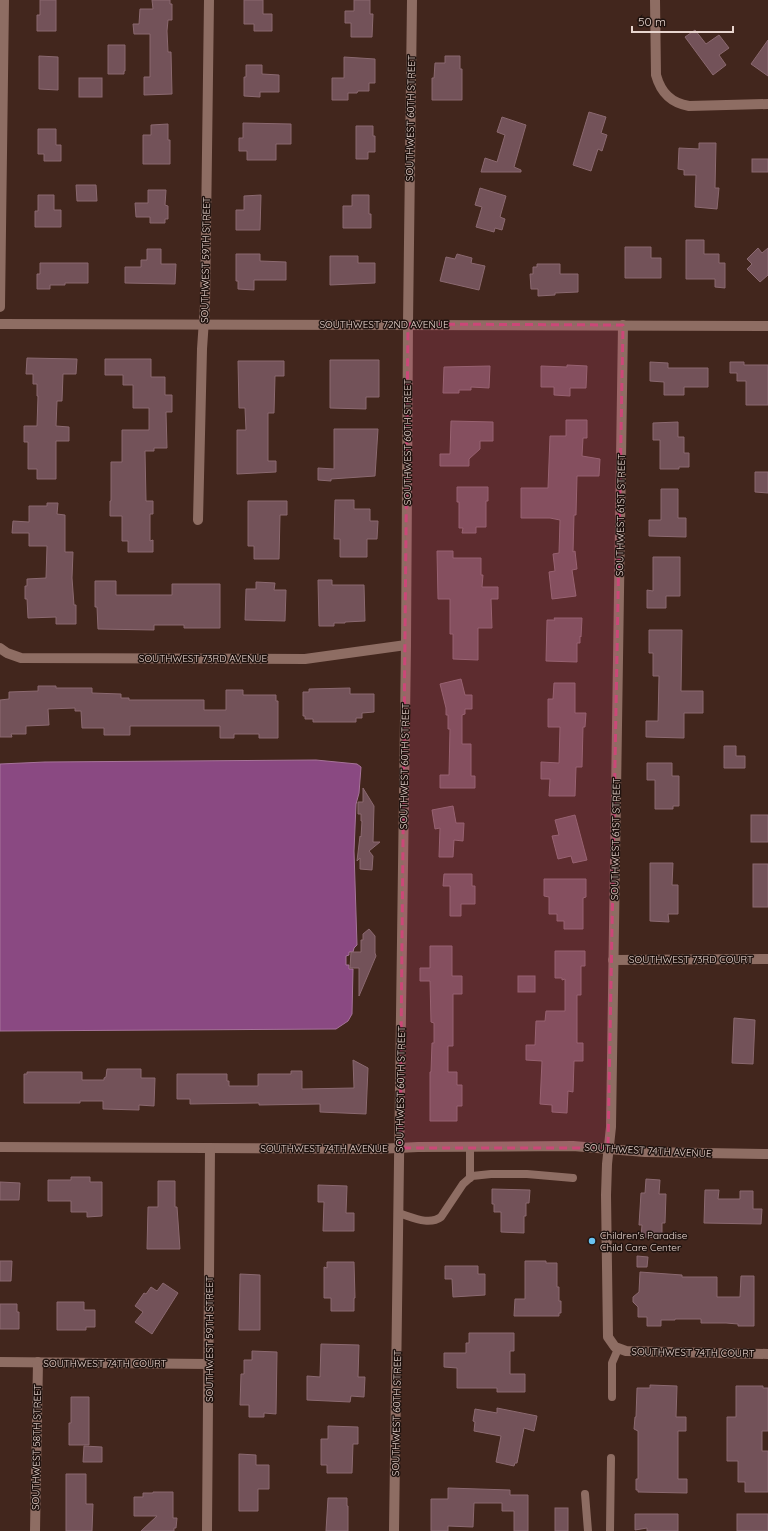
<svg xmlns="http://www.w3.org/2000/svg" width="768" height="1531" font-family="Quicksand,sans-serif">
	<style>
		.water { fill: #8a4982; stroke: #a67399 }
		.building { fill: #735259; stroke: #8b6970 }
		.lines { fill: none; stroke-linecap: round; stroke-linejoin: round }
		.service { stroke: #8e6d63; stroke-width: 8 }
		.minor { stroke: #8e6d63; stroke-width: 10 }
		.tertiary { stroke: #8e6d63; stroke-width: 10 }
		.marked { fill: #cc4778; fill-opacity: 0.2; stroke: #cc4778; stroke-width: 3; stroke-dasharray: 8 5; stroke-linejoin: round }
		.poi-dot { fill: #69c3f1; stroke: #20130f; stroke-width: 1.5 }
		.labels { text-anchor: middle; stroke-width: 3; stroke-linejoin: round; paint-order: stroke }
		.street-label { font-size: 10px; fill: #e8d5cf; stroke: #20130f }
		.poi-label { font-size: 10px; fill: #e8d5cf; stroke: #20130f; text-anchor: start }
	</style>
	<rect width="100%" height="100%" fill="#42261d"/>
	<path class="water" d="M316,760L357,764L361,767L359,793L356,804L354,851L357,945L354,948L353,952H349V955L346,956V965H349V969H353L352,1014L348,1021L336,1029L0,1031V764L45,762Z"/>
	<g class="building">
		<path d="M40,0H56V31H37V15H40Z"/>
		<path d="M152,0H170V4H172V20H168L167,31L168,52H171L172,94L144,95V77H150V34H134L133,24H139L140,9H153Z"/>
		<path d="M244,0H263V14H272V31H254V24H244Z"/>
		<path d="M354,0H370V14H373L372,37H351V23H345V11H354Z"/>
		<path d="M695,30L706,44L719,35L729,48L719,55L726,65L713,75L685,37Z"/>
		<path d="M768,40V76L751,64Z"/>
		<path d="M108,45H125V71H124V74H108Z"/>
		<path d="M39,56L58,57V90L39,89Z"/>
		<path d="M445,56H460V69H462V100H432V78H434L435,63H445Z"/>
		<path d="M344,57L375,59V83H369V91H358L357,93H348V100H332V78H344Z"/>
		<path d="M246,65H262V74L279,75V92H260V97L244,96V77H246Z"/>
		<rect x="79" y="78" width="23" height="19"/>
		<path d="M589,112L606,117L601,133L607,135L602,151L598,149L591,171L573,165Z"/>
		<path d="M502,117L526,125L514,167L521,170V172H481L485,158L497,162L505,135L497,132Z"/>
		<path d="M243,123L291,124V144H276V160H247V151H239V138H243Z"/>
		<path d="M168,124V140H170V164H143V135H151V125Z"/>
		<path d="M356,126H373V136H375V152H368V159H356Z"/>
		<path d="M38,129H56V145H61V161H44V154H38Z"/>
		<path d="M699,143H716L715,188H719L717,209L695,207L696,175H684V170L678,169L679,148L699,149Z"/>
		<rect x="752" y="159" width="16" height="13"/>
		<path d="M76,185H96L97,201H77Z"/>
		<path d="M480,188L506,196L500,217L505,219L502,230L495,228L494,232L476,227L482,207L475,205Z"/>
		<path d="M148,190H166L165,205L168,206V219H165V223H150V217H136L135,203H148Z"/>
		<path d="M38,195H54V210H61V227H35V211H38Z"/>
		<path d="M261,195L260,230H236V210H244V196Z"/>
		<path d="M352,195H369V214H371V228H343V206H352Z"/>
		<path d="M686,240H704V254H719V263H725V288L715,287V279H686Z"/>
		<path d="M625,247H651V258H661V278H625Z"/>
		<path d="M758,248L762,253L768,248V275L760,282L747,269L752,264L747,259Z"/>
		<path d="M147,249H161V264H176L175,284L125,283V267H141V260H147Z"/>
		<path d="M236,254H260V261L286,262V280H254V290L238,289V281H236Z"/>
		<path d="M457,254L472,258L471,263L485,266L479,290L440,281L446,257L455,259Z"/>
		<path d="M330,256H358V263H375V283L330,285Z"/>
		<path d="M40,263H88V283H65V285H50V289H37V274H40Z"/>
		<path d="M537,264H560V274H578V292L555,293V295L538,296V289H531L530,274H533V267H537Z"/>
		<path d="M27,358L77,359L76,374H63L62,401H57L56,426L69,427V441H56V479H37V469H28V442H24V426H37L38,396H37V384H33V374H26Z"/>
		<path d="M105,359H151V377H165V395H172V412H166L167,448H154V451H145L146,501H153V514H150V541L153,540V552H128V541H122V516H110V501H111V462H122V430H149V408H133V385H123V375H105Z"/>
		<path d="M330,360H379V397H366V409L330,408Z"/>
		<path d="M238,361H284V376H275L274,413H268V461H276V472L237,474V430H246L245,408H239Z"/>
		<path d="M650,362L668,363V368H708V387H684V395H664V382L650,381Z"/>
		<path d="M730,362H744V365H768V405H746V381H737V373H730Z"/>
		<path d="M567,365L587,366L586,388H570V396L554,395V387H541V366L567,367Z"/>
		<path d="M490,366L489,388L471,387V390H459V393H443L444,367Z"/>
		<path d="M566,420H587V438H583L582,456L600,459L599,476H577L576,515H574L573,552L575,551L577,569L572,570L576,596L552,599L549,572L555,571L553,554L559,553L560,520L550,518H521V488H548L550,436H566Z"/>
		<path d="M451,421L493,422V441H480V449L469,459V466H440V454H450Z"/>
		<path d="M678,422V437H684V453H689V467H679V469H660V440H653V423Z"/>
		<path d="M334,429H378L375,476L331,479V481L318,480V468L334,469Z"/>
		<path d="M755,472H768V493L755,492Z"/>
		<path d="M457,487H488V501H486V527H476V533H462L463,528H459V502H457Z"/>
		<path d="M661,489H678V518H686V537L649,536V520H661Z"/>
		<path d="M335,500H354V509H370V521H378L377,539H367V557H340V539H334Z"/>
		<path d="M248,501H287V515H280L279,559H254V546H248Z"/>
		<path d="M47,503H58L57,514L65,515V552H73L72,578L74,605H76V624H56V617L28,618L27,599H25V586H27V579L46,578L47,546H29V533H12L13,521L29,522V506H47Z"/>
		<path d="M437,551H453V558H481V575H483L482,587H498V599H491L492,628H478V660L453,659V634H450V599H438Z"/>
		<path d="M653,557H680V596H666V608H647V590L653,591Z"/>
		<path d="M318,580H332V585H364L365,621L345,622V623H334V626H319Z"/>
		<path d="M95,581H116V595H172V584H220V628H184V625H154V630L98,629L97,607H95Z"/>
		<path d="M256,582L275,583L274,590H286L285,621L245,620L246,589H256Z"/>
		<path d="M554,618H582L581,637L580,636V643H577V662L546,661L547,620H555Z"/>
		<path d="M649,630H682L681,691H703V713H684V738L646,737V721H658L659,676H653V653H649Z"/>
		<path d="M461,679L465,695H472V709H465V714L462,715V744H471V776H475V788H440V775H449L450,729H448V715H446V708L440,684Z"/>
		<path d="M554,683H575V713H586L585,727H583L582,767H576L575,796H549L550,779H541V762L559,763L560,727H548V699H553Z"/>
		<path d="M38,686H56V688H92V693L121,694V698H129V700H204V710H226V690H243V695H276V701H278V738H259V734H234V738H220V726H130V735H104V728H82L81,711H75V708L48,709L49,725L26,726V734H11L12,737H0V700L9,699V692L38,691Z"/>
		<path d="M350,688V694H374V712L362,713V718H356V722H313V719H305V716H303V692H309V689Z"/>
		<path d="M724,746H736V756H745V768H724Z"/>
		<path d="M647,763H672V776H679V806H673V809H655V780H647Z"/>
		<path d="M363,788L374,806L373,842H380L369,851L373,856L372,870L360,869V858L357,861L360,836L361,837L362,821H361V814H358V802H363Z"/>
		<path d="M453,806L456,823H464L463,841L454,840L453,857H439L440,828L435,829L432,810Z"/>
		<path d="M575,815L587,860L573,863L571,856L558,859L552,836L559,835L555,820Z"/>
		<rect x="751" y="815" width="17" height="27"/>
		<path d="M650,863H673L672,885H678V914H668L669,922L650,921Z"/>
		<rect x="753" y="864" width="15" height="43"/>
		<path d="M444,874H472V886H475V904H461V916H450V886H443Z"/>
		<path d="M544,879H586V897L583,898V929H564V921H557V914H549V897L544,896Z"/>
		<path d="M369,929L375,936V953L376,956L359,996V968H350L351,952H361V940H363V934Z"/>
		<path d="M430,946H452V976H462V994H453V1046H448V1072H457V1085H462V1106H457V1121H430V1072H431L432,1043H434V1023L431,1022L430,981H420V968H430Z"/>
		<path d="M555,951H585V966H581V995H577V1043H583V1061H574L573,1092L568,1091L567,1113L552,1112V1105L540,1104L542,1061L526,1060V1045H535L536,1021H545L546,1011H565V979L562,980V978H555Z"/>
		<rect x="518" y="976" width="17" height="16"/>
		<path d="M734,1018L755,1020L753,1064L732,1063Z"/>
		<path d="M353,1060L368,1068L366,1114L320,1112V1104L259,1105V1103L190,1104V1099H177V1074H227V1081H229V1086H258V1074H291V1071H302V1089L354,1088Z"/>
		<path d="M107,1069H141V1078H155L154,1106L139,1105V1110L103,1109V1101H80V1103H24V1074H27V1072H82V1080H104V1078L106,1077Z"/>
		<path d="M71,1177H90V1182H102V1216L87,1217V1212H71V1201H48V1180H71Z"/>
		<path d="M646,1179L660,1180L659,1194H666L665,1223H662V1238L641,1237L642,1225H639L641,1193H645Z"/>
		<path d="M158,1181H175V1207H177L180,1249H147L148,1207H158Z"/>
		<path d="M0,1182L20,1183L19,1200H0Z"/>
		<path d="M318,1185L347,1186L346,1213H354V1231H323L324,1202H318Z"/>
		<path d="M492,1189L530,1190L529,1203H526V1216H524V1233L501,1232V1212H494V1204H492Z"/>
		<path d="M705,1190H719L718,1199H740V1191H753V1209H762L761,1224L704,1223Z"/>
		<path d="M637,1256L648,1257L647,1267H637Z"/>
		<path d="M0,1261H12L11,1281H0Z"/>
		<path d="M525,1261H546V1263H557V1287H559V1301H561V1313H559V1316H514L515,1299H525Z"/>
		<path d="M327,1262H354L355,1298H354V1311H331V1298H324V1267L327,1268Z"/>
		<path d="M445,1266H478V1274H485V1295L453,1297L452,1279H445Z"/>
		<path d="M640,1272L682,1275V1277H717V1297H740L741,1276H754V1326H738V1324L726,1323H701V1319H675V1320H661V1326H647V1317H638V1307L633,1302V1297L639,1292Z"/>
		<path d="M240,1274L260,1275V1330H239Z"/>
		<path d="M163,1283L178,1293L152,1334L135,1322L143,1312L135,1306L144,1293L146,1294L151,1287L157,1291Z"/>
		<path d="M57,1302H84V1310H95V1327H86V1330H57Z"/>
		<path d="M0,1304H17V1312H19V1329H0Z"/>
		<path d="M469,1333H514V1351H510V1374H525V1392H497V1388H457V1368L444,1367V1353H466V1343H469Z"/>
		<path d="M321,1344L359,1345L358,1377H365L364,1397L351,1396L350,1402L307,1400V1376L320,1377Z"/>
		<path d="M252,1351L277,1352L276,1414L264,1413V1417H249V1405H240L241,1374H244V1360H252Z"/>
		<path d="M650,1385L677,1386L676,1417H686V1431H678V1479H687V1493L638,1492V1490H636V1479H638V1431L634,1429L635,1417H636L637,1388H650Z"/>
		<path d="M736,1386H763V1388H768V1431H762V1451H768V1492H745V1482H738V1461H727V1417H736Z"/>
		<path d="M71,1397H89V1445H69V1423H71Z"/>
		<path d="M497,1408L537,1416L534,1431L524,1428L517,1463H515L514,1466L496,1462L501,1436L474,1431L475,1422L473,1421L475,1409L497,1413Z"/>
		<path d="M328,1426L358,1427V1444H353L352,1473H327V1465H321V1439H328Z"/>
		<path d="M84,1446L102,1447V1462H83Z"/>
		<path d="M239,1454L256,1455V1465H269V1489H258V1511H239Z"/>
		<path d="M66,1474H86V1504H93L92,1531H66Z"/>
		<path d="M448,1488L510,1490V1495H528V1531H514V1511H502V1503H474L473,1527L448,1526V1531H431V1499H448Z"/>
		<path d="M153,1492H173V1518H177L176,1528H174V1531H141L157,1516H134V1497H143V1493H153Z"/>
		<path d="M328,1498H347V1506H348V1531H326Z"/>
		<rect x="555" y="1508" width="13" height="23"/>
		<path d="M635,1514H678V1531H647V1528L635,1530Z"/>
		<rect x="737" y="1514" width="31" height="17"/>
	</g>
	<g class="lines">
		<g class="service">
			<path d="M470,1178V1147"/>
			<path d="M398,1213C412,1217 429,1226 441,1217L463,1184L472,1176L491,1174H527L573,1178"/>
			<path d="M612,1397V1363L618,1349"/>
			<path d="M585,1494L588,1531"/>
			<path d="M610,1531L611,1458"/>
		</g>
		<g class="minor">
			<path d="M655,0L656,75C661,93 671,103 689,106L768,104"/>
			<path d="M0,307L4,0"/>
			<path d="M623,325L611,1127L607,1164L606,1195L608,1337L615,1347L626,1351L768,1354"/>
			<path d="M198,520L202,349L205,305L209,0"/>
			<path d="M0,648L7,653L21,658L305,659L406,645"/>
			<path d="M613,960L768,959"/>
			<path d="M0,1147L377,1149L418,1147L573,1146L645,1152L768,1154"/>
			<path d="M0,1362L209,1364"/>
			<path d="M35,1531L38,1362"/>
			<path d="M207,1531L210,1148"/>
			<path d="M394,1531L406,645L408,324"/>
		</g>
		<g class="tertiary">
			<path d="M0,324L768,326"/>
			<path d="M408,324L412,0"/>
		</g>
	</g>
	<path class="marked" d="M408,324L623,325L608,1148H400Z"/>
	<circle class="poi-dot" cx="592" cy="1241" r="4"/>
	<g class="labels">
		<g class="street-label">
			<text transform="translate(410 118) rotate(-89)" y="4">SOUTHWEST 60TH STREET</text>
			<text transform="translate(205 260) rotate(-89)" y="4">SOUTHWEST 59TH STREET</text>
			<text x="384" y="328">SOUTHWEST 72ND AVENUE</text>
			<text transform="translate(407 442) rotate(-90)" y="4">SOUTHWEST 60TH STREET</text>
			<text transform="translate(620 515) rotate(-89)" y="4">SOUTHWEST 61ST STREET</text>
			<text x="203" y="662">SOUTHWEST 73RD AVENUE</text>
			<text transform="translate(404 766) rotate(-89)" y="4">SOUTHWEST 60TH STREET</text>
			<text transform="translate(615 839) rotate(-89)" y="4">SOUTHWEST 61ST STREET</text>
			<text x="691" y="963">SOUTHWEST 73RD COURT</text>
			<text transform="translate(400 1089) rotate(-89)" y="4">SOUTHWEST 60TH STREET</text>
			<text x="324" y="1152">SOUTHWEST 74TH AVENUE</text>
			<text transform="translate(648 1150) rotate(3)" y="4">SOUTHWEST 74TH AVENUE</text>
			<text transform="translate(209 1339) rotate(-90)" y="4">SOUTHWEST 59TH STREET</text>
			<text transform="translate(693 1352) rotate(1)" y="4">SOUTHWEST 74TH COURT</text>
			<text x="105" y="1367">SOUTHWEST 74TH COURT</text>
			<text transform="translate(396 1413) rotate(-89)" y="4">SOUTHWEST 60TH STREET</text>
			<text transform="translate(36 1447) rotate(-89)" y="4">SOUTHWEST 58TH STREET</text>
		</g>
		<g class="poi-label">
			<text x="600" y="1239">Children's Paradise<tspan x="600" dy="12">Child Care Center</tspan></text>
		</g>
	</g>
	<path d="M632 26v6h101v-6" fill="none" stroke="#e8d5cf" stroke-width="2"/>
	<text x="638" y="26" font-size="12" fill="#e8d5cf" stroke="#20130f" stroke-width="3" paint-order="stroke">50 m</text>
</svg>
